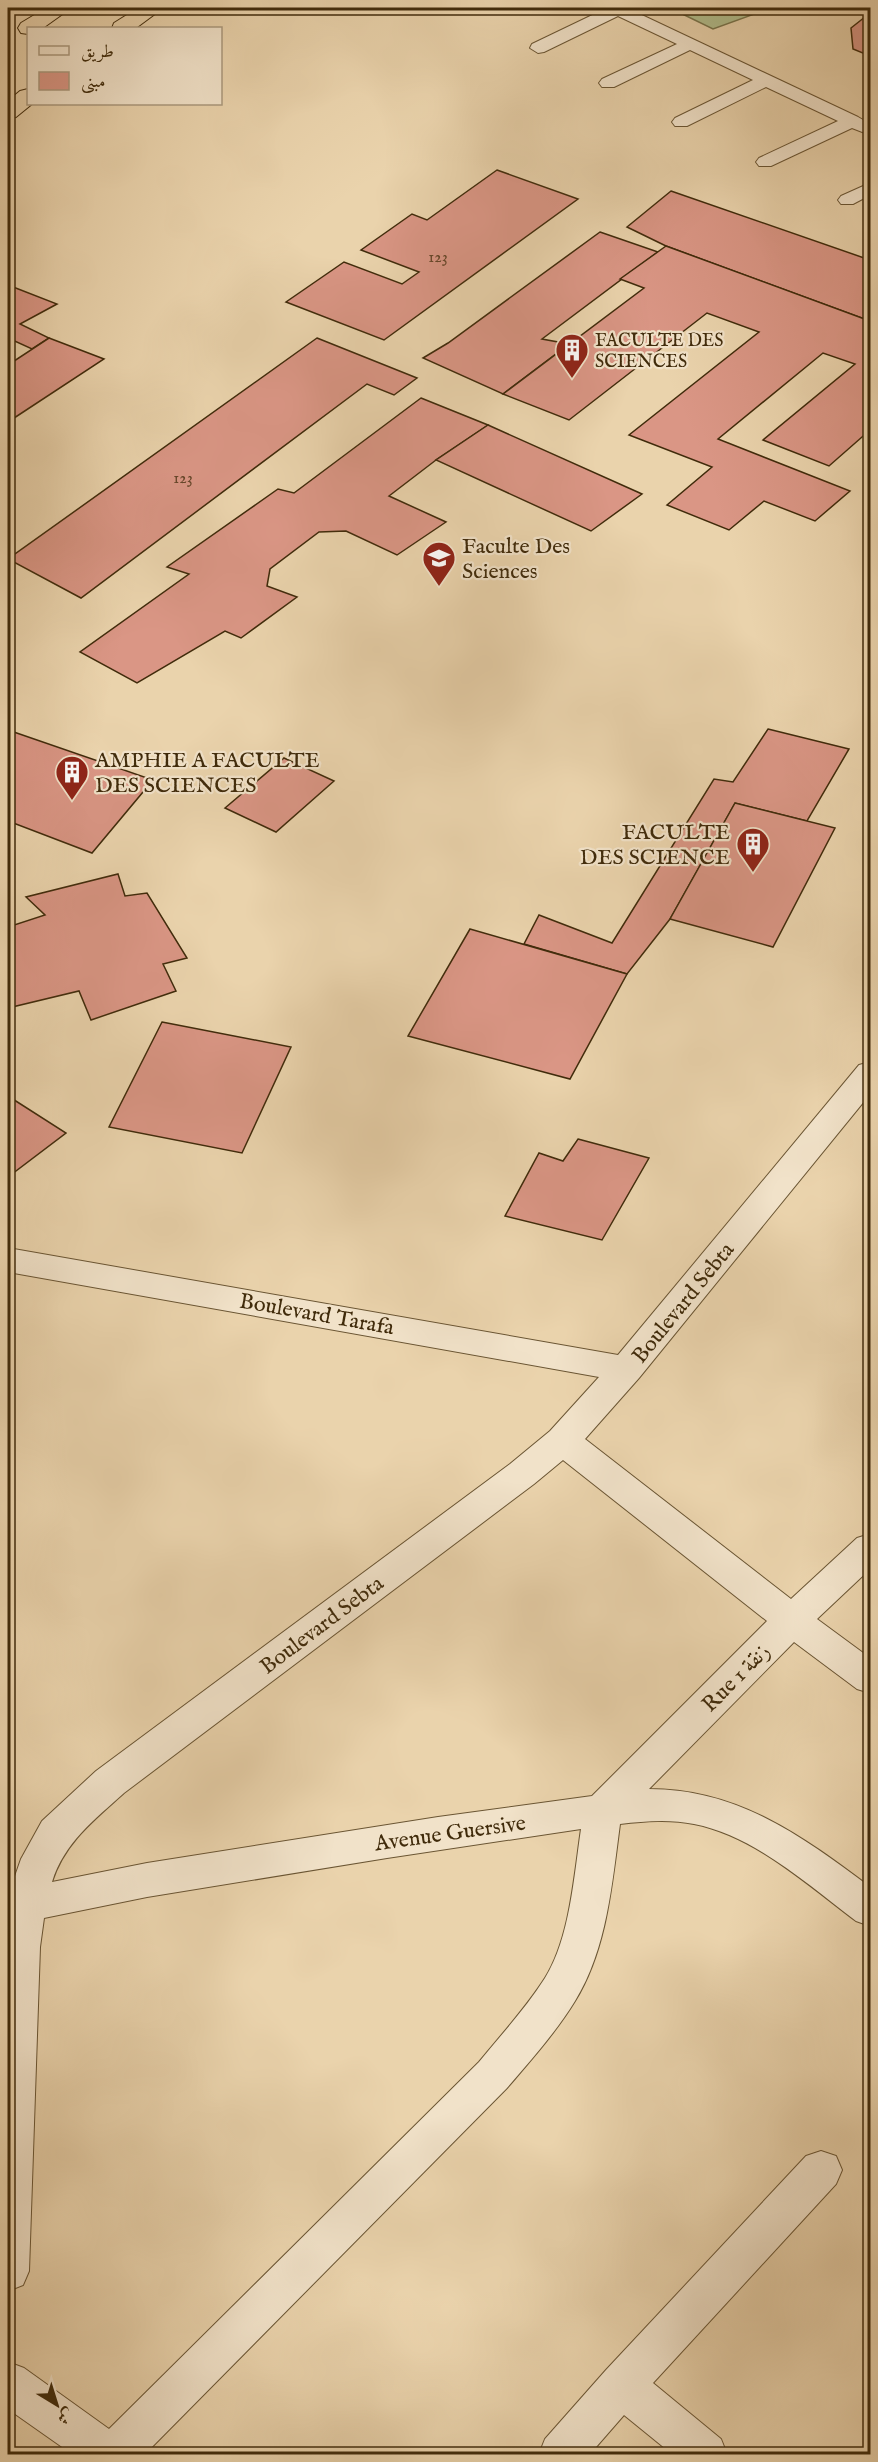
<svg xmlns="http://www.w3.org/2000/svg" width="878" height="2462" font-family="'IM FELL English',Amiri,serif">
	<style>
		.green { fill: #b1be8d; stroke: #78744c; stroke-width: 1.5 }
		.building { fill: #da9685; stroke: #402b0b; stroke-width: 1.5 }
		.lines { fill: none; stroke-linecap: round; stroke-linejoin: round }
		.service-casing { stroke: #6a5533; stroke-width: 2 }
		.minor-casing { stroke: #6a5533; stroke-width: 2 }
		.trunk-casing { stroke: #402b0b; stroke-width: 2 }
		.service { fill: #f1e2c9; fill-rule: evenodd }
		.minor { fill: #f1e2c9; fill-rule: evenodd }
		.trunk { fill: #ead3ac; fill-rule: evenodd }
		.labels { text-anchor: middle; stroke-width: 4.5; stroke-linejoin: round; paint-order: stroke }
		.far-number-label { font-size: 16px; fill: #66462a }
		.far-poi-label { font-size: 18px; fill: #402b0b; stroke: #f1e2c9; text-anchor: start }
		.poi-label { font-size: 22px; fill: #402b0b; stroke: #f1e2c9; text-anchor: start }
		.street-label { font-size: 22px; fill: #402b0b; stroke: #f1e2c9 }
	</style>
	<rect width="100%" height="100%" fill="#ead3ac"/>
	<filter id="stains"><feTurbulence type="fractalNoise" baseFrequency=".00333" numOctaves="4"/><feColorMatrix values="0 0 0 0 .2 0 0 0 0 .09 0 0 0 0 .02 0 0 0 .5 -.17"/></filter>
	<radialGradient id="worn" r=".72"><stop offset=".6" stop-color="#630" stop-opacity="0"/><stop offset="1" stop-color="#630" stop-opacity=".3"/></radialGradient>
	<path class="green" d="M670,8H771L713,29Z"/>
	<g class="building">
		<path d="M870,13V56L853,49L851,28Z"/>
		<path d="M497,170L578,199L384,340L286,302L344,262L402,284L419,272L361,250L412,214L427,220Z"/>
		<path d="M671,191L870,260V321L666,246L627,227Z"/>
		<path d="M600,232L658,252L542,339L569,344L503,394L423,358L448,343Z"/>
		<path d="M666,246L870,321V430L829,466L763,440L855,364L823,353L718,439L850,491L815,521L764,501L729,530L667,505L712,467L629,435L759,332L707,313L569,420L503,394L644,288L620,279Z"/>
		<path d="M8,285L57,304L20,324L49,338L32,349L8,338Z"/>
		<path d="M49,338L104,359L8,422V365Z"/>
		<path d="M317,338L417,378L394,395L367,384L81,598L8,559Z"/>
		<path d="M421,398L488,425L436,460L389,496L446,522L397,555L346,531L319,532L270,569L267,586L297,597L241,638L225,631L137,683L80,652L189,574L167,567L278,489L294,493Z"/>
		<path d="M488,425L642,494L591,531L436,460Z"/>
		<path d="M768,729L849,749L807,821L735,803L670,919L627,974L524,944L539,915L612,943L714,779L733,782Z"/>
		<path d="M8,730L153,780L92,853L8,821Z"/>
		<path d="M284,758L334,781L276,832L225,808Z"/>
		<path d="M735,803L835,828L773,947L670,919Z"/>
		<path d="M118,874L125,896L147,893L187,958L163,964L176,991L91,1020L79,991L8,1008V927L45,915L26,897Z"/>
		<path d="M470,929L627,974L570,1079L408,1036Z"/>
		<path d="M162,1022L291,1047L242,1153L109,1127Z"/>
		<path d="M8,1096L66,1133L8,1177Z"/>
		<path d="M578,1139L649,1158L602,1240L505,1216L539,1153L563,1161Z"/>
	</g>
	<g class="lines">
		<defs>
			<g id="service">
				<path d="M607,8H627L858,117L870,124V135L852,128L771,166H759L756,162L759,158L838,121L766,87L687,126H675L672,122L675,118L753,80L690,50L614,87H602L599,83L602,79L677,44L618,16L544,52L538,53L530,48L532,44Z"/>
				<path d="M870,183V195L853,204H841L838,200L841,196Z"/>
			</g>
			<g id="minor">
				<path d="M870,1062V1094L639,1378L585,1439L791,1599L857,1538L870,1534V1569L817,1619L870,1658V1693L857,1689L794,1642L649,1789C738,1789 802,1836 870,1887V1926L856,1921C808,1885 755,1836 694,1824C670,1819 645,1821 620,1824C612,1884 607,1949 575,2001C556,2032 531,2060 507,2088L145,2454H72L8,2409V2362L24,2368L109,2429L479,2062C501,2035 526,2008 545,1978C570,1938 574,1876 581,1829L387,1858L147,1897L44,1918L40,1947L29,2271L23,2285L8,2291V1896L21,1859L42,1821L96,1771L510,1464L550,1431L599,1377L8,1272V1248L618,1355L859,1065ZM563,1460L767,1621L592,1796L438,1817L147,1863L52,1882C64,1843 94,1820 124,1793L534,1484Z"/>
				<path d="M821,2151L836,2156L842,2170L836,2184L653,2383L721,2439L727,2454H672L624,2415L590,2454H539L545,2439L606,2370L806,2156Z"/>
			</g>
			<g id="trunk">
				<path d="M46,8H71L43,28H28V34L21,33L18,28L21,23Z"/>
				<path d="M138,8H163L136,28H112L114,23Z"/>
				<path d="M28,89V104H32L16,117L8,119V101L20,91Z"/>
			</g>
		</defs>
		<use href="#service" class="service-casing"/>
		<use href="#minor" class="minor-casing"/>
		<use href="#trunk" class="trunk-casing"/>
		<use href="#service" class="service"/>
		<use href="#minor" class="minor"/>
		<use href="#trunk" class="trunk"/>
	</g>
	<defs>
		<symbol id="building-pin" viewBox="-11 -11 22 30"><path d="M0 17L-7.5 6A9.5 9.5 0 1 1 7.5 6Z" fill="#8f2418" stroke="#f1e2c9"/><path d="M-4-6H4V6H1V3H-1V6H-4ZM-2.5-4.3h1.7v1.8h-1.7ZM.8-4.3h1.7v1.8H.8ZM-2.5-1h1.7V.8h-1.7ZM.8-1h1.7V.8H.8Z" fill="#fff"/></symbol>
		<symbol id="university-pin" viewBox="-11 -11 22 30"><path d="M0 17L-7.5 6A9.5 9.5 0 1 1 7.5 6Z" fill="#8f2418" stroke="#f1e2c9"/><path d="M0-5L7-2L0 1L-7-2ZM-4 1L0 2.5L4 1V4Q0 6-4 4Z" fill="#fff"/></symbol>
	</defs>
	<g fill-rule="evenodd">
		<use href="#building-pin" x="553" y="331" width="38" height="52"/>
		<use href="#university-pin" x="420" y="539" width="38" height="52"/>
		<use href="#building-pin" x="53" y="753" width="38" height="52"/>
		<use href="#building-pin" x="734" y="825" width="38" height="52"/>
	</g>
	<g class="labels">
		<g class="far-number-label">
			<text x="438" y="262">123</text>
			<text x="183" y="483">123</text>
		</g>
		<g class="far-poi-label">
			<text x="595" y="346">FACULTE DES<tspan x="595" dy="21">SCIENCES</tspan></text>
		</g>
		<g class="poi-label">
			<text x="462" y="553">Faculte Des<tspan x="462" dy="25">Sciences</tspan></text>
			<text x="95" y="767">AMPHIE A FACULTE<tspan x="95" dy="25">DES SCIENCES</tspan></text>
			<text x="730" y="839" text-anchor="end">FACULTE<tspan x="730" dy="25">DES SCIENCE</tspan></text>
		</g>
		<g class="street-label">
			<text transform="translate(682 1302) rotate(-51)" y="8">Boulevard Sebta</text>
			<text transform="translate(317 1313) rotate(10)" y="8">Boulevard Tarafa</text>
			<text transform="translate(321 1624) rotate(-37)" y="8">Boulevard Sebta</text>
			<text transform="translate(735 1677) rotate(-45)" y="8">Rue 1 زنقة</text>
			<text transform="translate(450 1832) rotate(-8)" y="8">Avenue Guersive</text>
		</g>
	</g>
	<rect width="878" height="2462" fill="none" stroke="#ead3ac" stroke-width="30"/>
	<rect x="9" y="9" width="860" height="2444" fill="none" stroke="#402b0b" stroke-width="3"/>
	<rect x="15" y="15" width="848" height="2432" fill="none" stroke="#402b0b" stroke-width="1.5"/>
	<rect x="27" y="27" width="195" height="78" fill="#f1e2c9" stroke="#aa997d" stroke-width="1.5"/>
	<rect x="39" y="46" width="30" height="9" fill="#f1e2c9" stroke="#aa997d" stroke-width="1.5"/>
	<text x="81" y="57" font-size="18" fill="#402b0b">طريق</text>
	<rect x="39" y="72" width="30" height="18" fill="#da9685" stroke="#aa997d" stroke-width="1.5"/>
	<text x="81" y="87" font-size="18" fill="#402b0b">مبنى</text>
	<g transform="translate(57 2405) rotate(142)" stroke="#f1e2c9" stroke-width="4.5" paint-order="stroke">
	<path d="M0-4.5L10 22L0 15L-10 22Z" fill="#402b0b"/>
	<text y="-9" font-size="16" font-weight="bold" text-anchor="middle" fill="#402b0b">ش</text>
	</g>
	<rect width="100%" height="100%" filter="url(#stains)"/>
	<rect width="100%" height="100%" fill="url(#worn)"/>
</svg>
